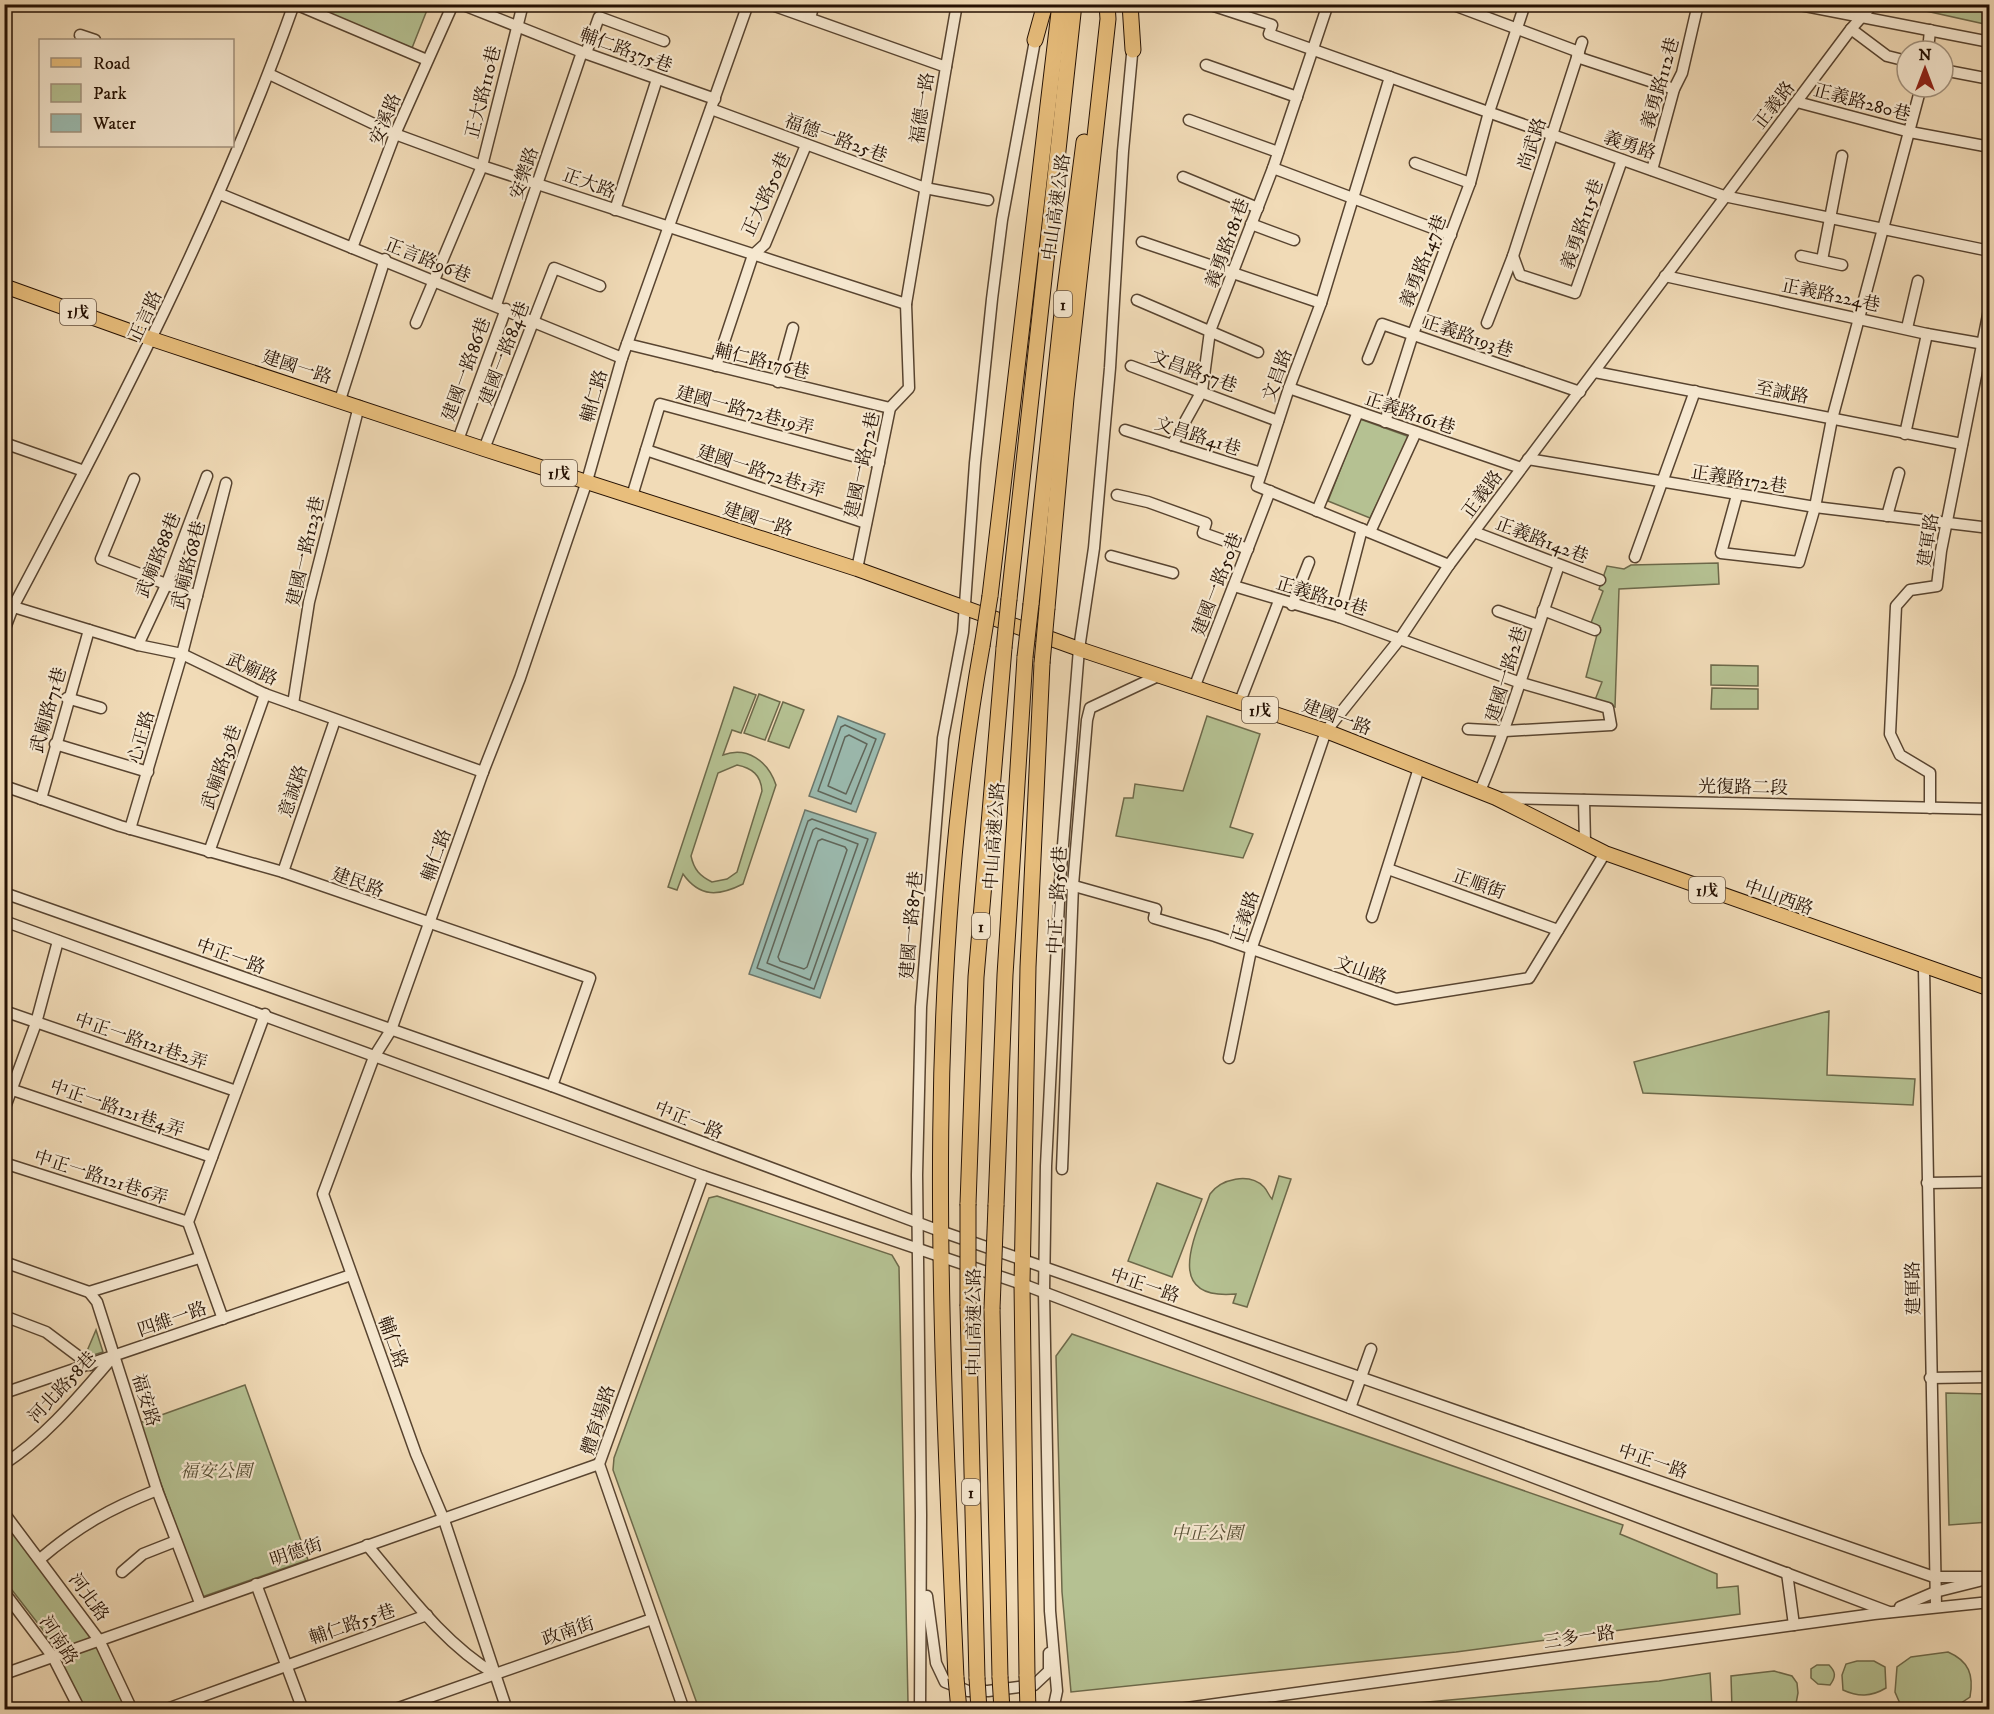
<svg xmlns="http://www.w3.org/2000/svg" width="1994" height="1714" font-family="'IM FELL DW Pica','Noto Serif TC',serif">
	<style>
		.green { fill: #b5c192; stroke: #6d694a; stroke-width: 1.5; fill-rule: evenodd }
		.water { fill: #9bbbb0; stroke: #6c776b; stroke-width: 1.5 }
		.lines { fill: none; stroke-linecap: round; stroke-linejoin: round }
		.shore { stroke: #60665a; stroke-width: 1.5 }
		.minor-casing { stroke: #584430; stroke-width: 13 }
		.major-casing { stroke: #251103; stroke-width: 16 }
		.highway-casing { stroke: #251103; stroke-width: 17 }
		.minor { stroke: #f6e8d0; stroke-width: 10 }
		.major { stroke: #e8be7c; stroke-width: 14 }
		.highway { stroke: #e8be7c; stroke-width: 15 }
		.highway-bridge-casing { stroke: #251103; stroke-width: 17; stroke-linecap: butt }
		.highway-bridge { stroke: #e8be7c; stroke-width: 15 }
		.labels { text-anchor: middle; stroke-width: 4.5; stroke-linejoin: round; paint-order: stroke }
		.shield { fill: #f6e8d0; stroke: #645240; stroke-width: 1.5 }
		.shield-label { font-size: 16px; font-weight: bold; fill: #251103 }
		.street-label { font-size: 18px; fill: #251103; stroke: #f6e8d0 }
		.park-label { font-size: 18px; font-style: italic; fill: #574f35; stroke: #f6e8d0 }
	</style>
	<rect width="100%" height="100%" fill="#f1dbb7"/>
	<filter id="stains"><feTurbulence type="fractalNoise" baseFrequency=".00333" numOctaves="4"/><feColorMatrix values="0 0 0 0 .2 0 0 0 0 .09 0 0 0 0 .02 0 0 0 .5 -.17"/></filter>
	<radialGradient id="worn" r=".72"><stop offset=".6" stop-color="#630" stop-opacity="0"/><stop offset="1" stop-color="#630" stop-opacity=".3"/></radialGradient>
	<g class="green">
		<path d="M307,5H429L412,48Z"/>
		<path d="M1910,5H1989V25L1908,7Z"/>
		<path d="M1360,419L1410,437L1370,518L1328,501Z"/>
		<path d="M1718,563L1719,584L1619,589L1615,707L1595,700L1602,682L1586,677L1599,627L1591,623L1603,591L1599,589L1607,566L1624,569L1631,565Z"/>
		<path d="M1711,665L1758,666V686L1711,685Z"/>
		<path d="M734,687L756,695L741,733L732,730L723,755C747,746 768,761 776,785L743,884C719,896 700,898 683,874L677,890L668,887ZM737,765C752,768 761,775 762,791L737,872L727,879L712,882C700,876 694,870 691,856L718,773Z"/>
		<path d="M1712,688L1758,689V709H1711Z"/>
		<path d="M759,694L780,702L765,740L744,733Z"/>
		<path d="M783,702L804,710L789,748L768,741Z"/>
		<path d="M1207,716L1260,734L1230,827L1253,834L1243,858L1116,836L1124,798H1133L1135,784L1183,791Z"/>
		<path d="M1829,1011L1827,1075L1915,1079L1913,1105L1643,1093L1634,1062Z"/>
		<path d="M1279,1176L1291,1179L1247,1307L1233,1303L1236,1294C1160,1301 1197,1233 1210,1194C1221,1179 1249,1172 1264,1187C1267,1190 1269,1196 1272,1199Z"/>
		<path d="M1157,1183L1202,1199L1172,1277L1128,1261Z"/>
		<path d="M717,1196L892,1255L899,1267L908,1702L905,1709H699L613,1470L614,1458L709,1198Z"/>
		<path d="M96,1330L103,1352L84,1358Z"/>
		<path d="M1072,1334L1623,1525L1620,1534L1717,1574V1588L1738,1586L1740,1614L1456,1652L1071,1692L1062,1592L1056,1356Z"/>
		<path d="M245,1385L308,1560L202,1597L139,1423Z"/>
		<path d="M1946,1393L1989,1394V1522L1949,1525Z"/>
		<path d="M4,1520L93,1639L128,1709H85L43,1630L5,1581Z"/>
		<path d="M1989,1650V1703C1980,1688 1981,1666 1989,1650Z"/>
		<path d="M1948,1652C1969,1661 1974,1675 1970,1697L1952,1709H1909L1901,1706L1895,1692L1897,1667L1911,1657Z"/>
		<path d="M1857,1661H1874L1885,1667L1886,1688C1871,1697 1858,1697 1843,1690L1842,1675L1846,1664Z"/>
		<path d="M1817,1665H1829C1836,1672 1836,1677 1830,1685L1818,1684L1811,1678V1669Z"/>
		<path d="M1774,1671L1792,1676L1797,1683L1798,1693L1795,1709H1732L1731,1676Z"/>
		<path d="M1710,1673L1712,1709H1351L1659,1681Z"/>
	</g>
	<g class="water">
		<path d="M838,716L885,734L856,812L809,796Z"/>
		<path d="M805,810L876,833L820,998L749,974Z"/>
	</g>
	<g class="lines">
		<g class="shore">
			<path d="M845,725L876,739L851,804L818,791L841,727Z"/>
			<path d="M849,735L867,744L846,794L828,786L845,737Z"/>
			<path d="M812,819L868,839L814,989L757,968L808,821Z"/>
			<path d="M816,828L858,844L810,980L767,963L813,830Z"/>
			<path d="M822,839L845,847L847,850L807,967L804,969L780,961L778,957L818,841Z"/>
		</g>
		<defs>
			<g id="minor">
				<path d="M295,4L427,60"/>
				<path d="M461,4L582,52L715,99"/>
				<path d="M769,4L946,67L906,304L909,388L890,408L857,569"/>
				<path d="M1208,4L1272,25L1269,34L1724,196L1990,251"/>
				<path d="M1451,4L1579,52"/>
				<path d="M1795,4L1990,42"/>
				<path d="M810,18L814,4"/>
				<path d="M1851,29L1887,56L1907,61"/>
				<path d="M80,35L95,40"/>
				<path d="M1928,51L1930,30"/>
				<path d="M586,53L599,17L664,41"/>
				<path d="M1577,57L1674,89"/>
				<path d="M1206,65L1297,97"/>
				<path d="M946,67L957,4"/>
				<path d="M1943,70L1990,79"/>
				<path d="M269,74L395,134L482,166L906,304"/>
				<path d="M1390,77L1321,303L1289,388L1257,486L1449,565"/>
				<path d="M1797,102L1910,132L1990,147"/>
				<path d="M711,109L925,188L988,200"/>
				<path d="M1189,120L1278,152"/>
				<path d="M1415,163L1470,183"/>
				<path d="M1273,168L1451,235"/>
				<path d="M1652,170L1674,89L1682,73L1698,4"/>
				<path d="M1183,177L1258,208"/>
				<path d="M220,194L622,358"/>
				<path d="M615,210L657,79"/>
				<path d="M1251,224L1294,240"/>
				<path d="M1142,242L1321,303"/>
				<path d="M352,248L395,134L453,4"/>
				<path d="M1513,256L1520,275L1575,293L1622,160"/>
				<path d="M1801,256L1842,265"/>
				<path d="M1822,260L1842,156"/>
				<path d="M1665,276L1927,334L1990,345"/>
				<path d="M1137,300L1258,352"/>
				<path d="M496,305L582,52"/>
				<path d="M416,323L482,166L523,4"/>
				<path d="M1487,323L1513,256L1582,42"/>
				<path d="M1907,328L1918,281"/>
				<path d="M627,344L890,408"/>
				<path d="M1368,359L1382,324L1580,392"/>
				<path d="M716,366L753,255L765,244L806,145"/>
				<path d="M1131,366L1278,421"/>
				<path d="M1595,372L1962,444"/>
				<path d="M778,382L793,328"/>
				<path d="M1289,388L1521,468"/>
				<path d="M340,400L385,259"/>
				<path d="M1385,422L1413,334L1470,183L1489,112L1525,4"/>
				<path d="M1125,430L1261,473"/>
				<path d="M1905,434L1927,334"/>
				<path d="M458,440L506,309"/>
				<path d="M4,443L84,471"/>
				<path d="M1172,445L1202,391L1210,331L1273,168L1328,4"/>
				<path d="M484,449L554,268L600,286"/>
				<path d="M646,450L866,523"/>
				<path d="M1528,459L1815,507L1990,528"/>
				<path d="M134,479L101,559L197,596"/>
				<path d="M1117,495L1148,502L1206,523L1203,533L1248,549"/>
				<path d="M1737,495L1721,553L1799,562L1815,507L1832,419L1921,87"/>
				<path d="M632,496L660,404L879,463"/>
				<path d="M1317,511L1358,412"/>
				<path d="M1887,516L1899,473"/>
				<path d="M1370,532L1416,432"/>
				<path d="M1474,532L1600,580"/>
				<path d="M1111,556L1173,573"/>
				<path d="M1635,557L1695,391"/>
				<path d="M1234,586L1339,617L1518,682L1608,708L1611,725L1505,731L1468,729"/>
				<path d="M4,604L138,645L182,654L265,694L483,772"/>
				<path d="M1292,605L1309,562"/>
				<path d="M1543,610L1595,630"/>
				<path d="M1498,611L1538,625"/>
				<path d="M1339,617L1362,529"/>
				<path d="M4,631L13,607C117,411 219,215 294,4"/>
				<path d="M138,645L167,583L207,476"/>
				<path d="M1194,688L1270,491"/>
				<path d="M67,698L101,708"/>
				<path d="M293,704L309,602L359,406"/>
				<path d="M1239,704L1279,601"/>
				<path d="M55,744L148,772"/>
				<path d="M4,786L120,826L283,872L590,978L552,1086"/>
				<path d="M1480,791C1511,718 1533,640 1559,565"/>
				<path d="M1498,798L1990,809"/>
				<path d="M41,799L89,630"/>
				<path d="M1584,800L1585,843"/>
				<path d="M1930,808V773L1900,755L1890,734L1896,606L1910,590L1937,586L1941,551L1990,305"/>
				<path d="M130,829L182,654L226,483"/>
				<path d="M209,852L265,694"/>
				<path d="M1388,869L1558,930"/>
				<path d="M283,872L335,720"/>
				<path d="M1060,882L1156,909L1154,918L1215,936L1396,999L1529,978L1605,853"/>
				<path d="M4,893L552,1086L940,1231L1934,1577H1990"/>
				<path d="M1372,917L1419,768"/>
				<path d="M4,921L703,1176L1022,1284L1889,1612"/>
				<path d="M1924,968L1936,1606"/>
				<path d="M4,1011L236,1091"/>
				<path d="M1229,1058L1251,950L1326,731L1399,640L1449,565L1851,29L1873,4"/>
				<path d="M4,1087L212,1157"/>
				<path d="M4,1110L36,1023L58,941"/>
				<path d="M4,1163L188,1222"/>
				<path d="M1062,1169L1073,885L1087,720L1090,708L1158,676"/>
				<path d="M1927,1183L1990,1182"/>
				<path d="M4,1262L89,1292L97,1302L157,1490L200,1603"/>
				<path d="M89,1292L199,1258"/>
				<path d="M4,1316L46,1332L90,1365"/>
				<path d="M223,1319L188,1222L265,1014"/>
				<path d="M1930,1378L1990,1377"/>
				<path d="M4,1393L351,1275"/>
				<path d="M1350,1408L1371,1349"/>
				<path d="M4,1464C47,1436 80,1395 113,1357"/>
				<path d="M4,1513L99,1640L132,1710"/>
				<path d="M367,1545C405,1590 444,1644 495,1674"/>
				<path d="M40,1559C79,1526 109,1509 157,1490"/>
				<path d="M122,1572L143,1554L176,1541"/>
				<path d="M1787,1573L1794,1625"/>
				<path d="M256,1584L303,1710"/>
				<path d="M4,1592L53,1657L80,1710"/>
				<path d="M927,1596L936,1663L945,1682L968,1691H988L1034,1685L1049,1671V1653"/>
				<path d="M1900,1607L1935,1592L1979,1581"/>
				<path d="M4,1674L599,1464"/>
				<path d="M164,1710L427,1615"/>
				<path d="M393,1710L652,1619"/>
				<path d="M507,1710L444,1520L416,1454L323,1194L374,1057L391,1030L483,772L520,678L587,481L622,358L748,4"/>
				<path d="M684,1710L599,1464L703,1176"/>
				<path d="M920,1710L921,1515L917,1175L921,1007L943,738L963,632L975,463L992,299L1002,220L1036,35"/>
				<path d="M1053,1710L1057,1691L1050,1611L1044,1292L1046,1166L1060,882L1079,649L1094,548L1110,368L1123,151L1133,44"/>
				<path d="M1172,1710L1874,1614L1990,1602"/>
			</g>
			<path id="major" d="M4,286L152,339L484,449L857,569L1079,649L1326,731L1496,798L1605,853L1990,989"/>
			<g id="highway">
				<path d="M1130,4L1133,50"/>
				<path d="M1035,40L1045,4"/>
				<path d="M990,596L1060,4"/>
				<path d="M1009,599L1074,4"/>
				<path d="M1031,604L1062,313L1084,142"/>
				<path d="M1047,608L1066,398L1108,19L1107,4"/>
				<path d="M968,1204L976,977L1004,648"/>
				<path d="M996,1205L1005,975L1025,657"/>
				<path d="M968,1306L977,1678"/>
				<path d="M992,1309L1000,1677"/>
				<path d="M1027,1676L1022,1284L1028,967L1042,663"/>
				<path d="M956,1678C941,1334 921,986 982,646"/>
			</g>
		</defs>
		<use href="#minor" class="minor-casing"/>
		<use href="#major" class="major-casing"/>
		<use href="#highway" class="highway-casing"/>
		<use href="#minor" class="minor"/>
		<use href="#major" class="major"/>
		<use href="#highway" class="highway"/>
		<defs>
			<g id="highway-bridge">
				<path d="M982,646L990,596"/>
				<path d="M1004,648L1009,599"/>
				<path d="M1025,657L1031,604"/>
				<path d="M1042,663L1047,608"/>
				<path d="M968,1306V1204"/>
				<path d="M992,1309L996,1205"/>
				<path d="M1027,1676L1028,1710"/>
				<path d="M1000,1677L1002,1710"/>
				<path d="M956,1678L959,1710"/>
				<path d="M977,1678L979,1710"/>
			</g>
		</defs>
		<use href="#highway-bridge" class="highway-bridge-casing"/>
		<use href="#highway-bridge" class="highway-bridge"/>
	</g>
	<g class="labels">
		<g class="shield">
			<rect x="1054" y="291" width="18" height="26" rx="4.5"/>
			<rect x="60" y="299" width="36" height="26" rx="4.5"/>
			<rect x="541" y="460" width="36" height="26" rx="4.5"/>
			<rect x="1242" y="697" width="36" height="26" rx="4.5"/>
			<rect x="1689" y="877" width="36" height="26" rx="4.5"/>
			<rect x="972" y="913" width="18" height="26" rx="4.5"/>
			<rect x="962" y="1479" width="18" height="26" rx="4.5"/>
		</g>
		<g class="shield-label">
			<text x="1063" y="310">1</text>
			<text x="78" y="318">1戊</text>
			<text x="559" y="479">1戊</text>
			<text x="1260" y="716">1戊</text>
			<text x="1707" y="896">1戊</text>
			<text x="981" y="932">1</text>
			<text x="971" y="1498">1</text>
		</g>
		<g class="street-label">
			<text transform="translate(626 50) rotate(20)" y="6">輔仁路375巷</text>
			<text transform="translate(1660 83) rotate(-74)" y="6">義勇路112巷</text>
			<text transform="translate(483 92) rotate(-76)" y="6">正大路110巷</text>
			<text transform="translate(1862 102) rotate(15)" y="6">正義路280巷</text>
			<text transform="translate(1774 105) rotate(-52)" y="6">正義路</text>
			<text transform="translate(922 108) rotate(-81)" y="6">福德一路</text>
			<text transform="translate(385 119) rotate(-68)" y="6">安溪路</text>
			<text transform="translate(836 138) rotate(20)" y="6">福德一路25巷</text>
			<text transform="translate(1532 144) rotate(-72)" y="6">尚武路</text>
			<text transform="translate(1630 145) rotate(19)" y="6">義勇路</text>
			<text transform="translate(524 173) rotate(-71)" y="6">安樂路</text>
			<text transform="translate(589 183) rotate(20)" y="6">正大路</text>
			<text transform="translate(766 194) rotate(-65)" y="6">正大路50巷</text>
			<text transform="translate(1056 207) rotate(-82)" y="6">中山高速公路</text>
			<text transform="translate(1582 224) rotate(-71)" y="6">義勇路115巷</text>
			<text transform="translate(1227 243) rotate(-70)" y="6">義勇路181巷</text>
			<text transform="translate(428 260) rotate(22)" y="6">正言路96巷</text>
			<text transform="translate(1423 261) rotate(-69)" y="6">義勇路147巷</text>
			<text transform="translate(1831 295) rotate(12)" y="6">正義路224巷</text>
			<text transform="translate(145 316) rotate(-65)" y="6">正言路</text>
			<text transform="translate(1468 336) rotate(19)" y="6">正義路193巷</text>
			<text transform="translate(504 353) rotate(-69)" y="6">建國一路84巷</text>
			<text transform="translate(762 361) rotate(14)" y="6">輔仁路176巷</text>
			<text transform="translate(297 367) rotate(18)" y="6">建國一路</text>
			<text transform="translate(466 369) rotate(-70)" y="6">建國一路86巷</text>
			<text transform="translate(1194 371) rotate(20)" y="6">文昌路57巷</text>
			<text transform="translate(1277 375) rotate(-70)" y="6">文昌路</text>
			<text transform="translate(1782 392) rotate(11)" y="6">至誠路</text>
			<text transform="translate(594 396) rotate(-74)" y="6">輔仁路</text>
			<text transform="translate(745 410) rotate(15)" y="6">建國一路72巷19弄</text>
			<text transform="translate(1410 413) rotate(19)" y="6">正義路161巷</text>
			<text transform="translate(1198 436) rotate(18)" y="6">文昌路41巷</text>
			<text transform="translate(862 465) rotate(-78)" y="6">建國一路72巷</text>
			<text transform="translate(761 471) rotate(18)" y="6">建國一路72巷1弄</text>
			<text transform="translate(1739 479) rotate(9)" y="6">正義路172巷</text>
			<text transform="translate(1482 494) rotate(-53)" y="6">正義路</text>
			<text transform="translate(758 519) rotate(18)" y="6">建國一路</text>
			<text transform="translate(1542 540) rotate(21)" y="6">正義路142巷</text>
			<text transform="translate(1928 540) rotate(-81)" y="6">建軍路</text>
			<text transform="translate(305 551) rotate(-77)" y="6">建國一路123巷</text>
			<text transform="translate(158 555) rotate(-68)" y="6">武廟路88巷</text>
			<text transform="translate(188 565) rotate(-76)" y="6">武廟路68巷</text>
			<text transform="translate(1217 584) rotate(-69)" y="6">建國一路50巷</text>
			<text transform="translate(1322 596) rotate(17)" y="6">正義路101巷</text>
			<text transform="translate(252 669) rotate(24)" y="6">武廟路</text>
			<text transform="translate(1506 674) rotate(-73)" y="6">建國一路2巷</text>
			<text transform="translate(48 710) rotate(-74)" y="6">武廟路71巷</text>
			<text transform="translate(1337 717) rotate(20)" y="6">建國一路</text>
			<text transform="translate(141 737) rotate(-74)" y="6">心正路</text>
			<text transform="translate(221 767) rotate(-71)" y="6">武廟路39巷</text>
			<text transform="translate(1743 787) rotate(1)" y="6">光復路二段</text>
			<text transform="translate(293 791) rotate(-71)" y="6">意誠路</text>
			<text transform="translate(994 836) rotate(-86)" y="6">中山高速公路</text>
			<text transform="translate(436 855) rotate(-70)" y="6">輔仁路</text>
			<text transform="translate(358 882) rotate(20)" y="6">建民路</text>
			<text transform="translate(1479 884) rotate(20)" y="6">正順街</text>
			<text transform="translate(1779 897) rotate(20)" y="6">中山西路</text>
			<text transform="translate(1057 900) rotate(-87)" y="6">中正一路56巷</text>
			<text transform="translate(1245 917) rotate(-72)" y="6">正義路</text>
			<text transform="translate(911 925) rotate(-85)" y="6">建國一路87巷</text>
			<text transform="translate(231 956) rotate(20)" y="6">中正一路</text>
			<text transform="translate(1361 970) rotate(19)" y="6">文山路</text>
			<text transform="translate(141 1041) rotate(19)" y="6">中正一路121巷2弄</text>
			<text transform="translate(117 1108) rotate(19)" y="6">中正一路121巷4弄</text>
			<text transform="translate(689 1120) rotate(22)" y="6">中正一路</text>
			<text transform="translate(101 1177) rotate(18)" y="6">中正一路121巷6弄</text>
			<text transform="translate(1145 1285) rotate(19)" y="6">中正一路</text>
			<text transform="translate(1913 1288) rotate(-91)" y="6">建軍路</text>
			<text transform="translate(172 1319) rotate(-19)" y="6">四維一路</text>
			<text transform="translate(974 1322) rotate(-90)" y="6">中山高速公路</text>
			<text transform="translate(393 1342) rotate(70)" y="6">輔仁路</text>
			<text transform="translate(62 1387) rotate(-47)" y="6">河北路58巷</text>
			<text transform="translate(146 1400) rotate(73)" y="6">福安路</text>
			<text transform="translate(598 1420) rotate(-72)" y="6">體育場路</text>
			<text transform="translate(1653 1461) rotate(19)" y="6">中正一路</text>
			<text transform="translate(296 1552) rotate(-19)" y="6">明德街</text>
			<text transform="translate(89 1597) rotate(54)" y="6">河北路</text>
			<text transform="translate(352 1624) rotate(-19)" y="6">輔仁路55巷</text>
			<text transform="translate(568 1631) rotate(-19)" y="6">政南街</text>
			<text transform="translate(1579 1637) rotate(-8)" y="6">三多一路</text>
			<text transform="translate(59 1640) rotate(57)" y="6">河南路</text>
		</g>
		<g class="park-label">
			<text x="216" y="1477">福安公園</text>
			<text x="1207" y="1539">中正公園</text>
		</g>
	</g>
	<rect width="1994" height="1714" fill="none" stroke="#f1dbb7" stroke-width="24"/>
	<rect x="6" y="6" width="1982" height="1702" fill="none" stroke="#251103" stroke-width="3"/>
	<rect x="12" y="12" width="1970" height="1690" fill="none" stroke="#251103" stroke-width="1.5"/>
	<rect x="39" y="39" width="195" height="108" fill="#f6e8d0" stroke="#a2927e" stroke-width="1.5"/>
	<rect x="51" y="58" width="30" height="9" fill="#e8be7c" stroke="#a2927e" stroke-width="1.5"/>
	<text x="93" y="69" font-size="18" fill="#251103">Road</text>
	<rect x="51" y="84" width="30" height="18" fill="#b5c192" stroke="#a2927e" stroke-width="1.5"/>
	<text x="93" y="99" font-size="18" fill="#251103">Park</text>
	<rect x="51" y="114" width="30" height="18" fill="#9bbbb0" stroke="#a2927e" stroke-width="1.5"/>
	<text x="93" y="129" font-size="18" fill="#251103">Water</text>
	<g transform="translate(1925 69)"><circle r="28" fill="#f6e8d0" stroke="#a2927e" stroke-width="1.5"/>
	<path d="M0-4.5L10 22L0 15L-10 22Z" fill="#8f2418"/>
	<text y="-9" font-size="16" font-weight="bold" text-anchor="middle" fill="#251103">N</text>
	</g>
	<rect width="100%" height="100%" filter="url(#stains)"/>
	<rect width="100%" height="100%" fill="url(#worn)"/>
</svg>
